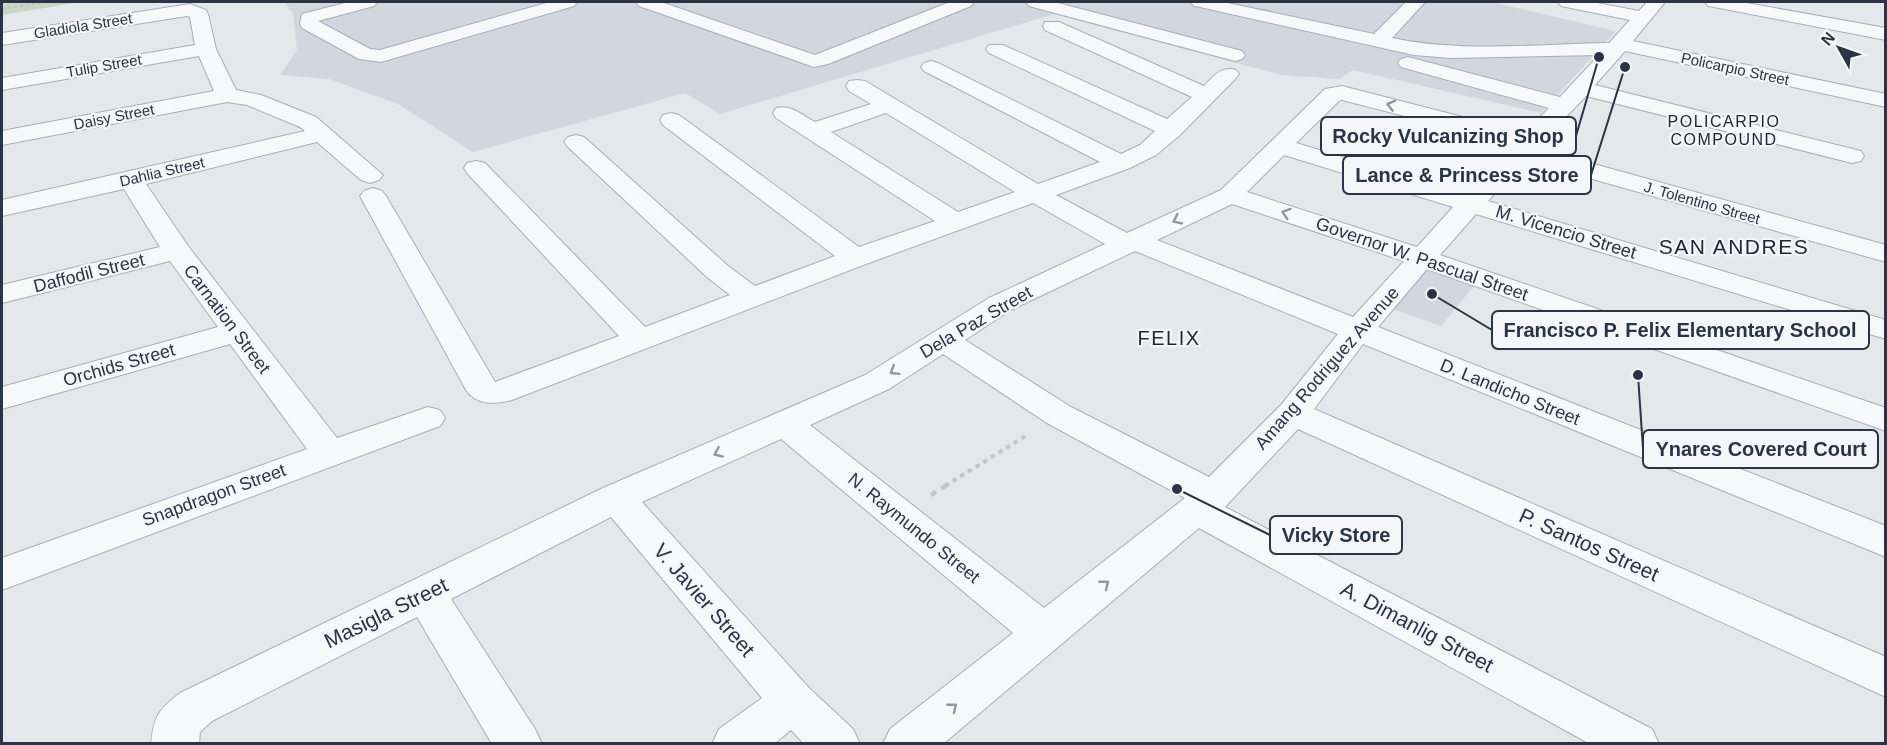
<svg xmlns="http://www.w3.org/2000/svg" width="1887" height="745" font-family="Helvetica,sans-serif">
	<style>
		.built { fill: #d2d6de }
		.green { fill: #c9d6c5 }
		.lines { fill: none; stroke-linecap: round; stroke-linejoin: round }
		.minor-casing { stroke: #a9aeb7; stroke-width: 2 }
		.path-far2 { stroke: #c2c5cb; stroke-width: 2; stroke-dasharray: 3 3; stroke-linecap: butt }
		.path-far1 { stroke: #c2c5cb; stroke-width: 4; stroke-dasharray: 4.5 4.5; stroke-linecap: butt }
		.path { stroke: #c2c5cb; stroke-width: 4.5; stroke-dasharray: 6 6; stroke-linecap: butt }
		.minor { fill: #f7f8fa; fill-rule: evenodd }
		.oneway { stroke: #9196a0 }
		.labels { text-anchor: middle; stroke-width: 4.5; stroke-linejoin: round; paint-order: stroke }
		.far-street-label { font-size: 15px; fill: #2b3445; stroke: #f4f6f9 }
		.far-neighbourhood-label { font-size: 16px; letter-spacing: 1.5px; fill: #1d2536; stroke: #f4f6f9 }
		.street-label { font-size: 18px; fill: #2b3445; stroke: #f4f6f9 }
		.neighbourhood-label { font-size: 20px; letter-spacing: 1.5px; fill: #1d2536; stroke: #f4f6f9 }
		.quarter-label { font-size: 21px; letter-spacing: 1.5px; fill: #1d2536; stroke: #f4f6f9 }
		.near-street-label { font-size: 21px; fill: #2b3445; stroke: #f4f6f9 }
		.leader { fill: none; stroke: #2b3445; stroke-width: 2 }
		.callout-dot { fill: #2b3445; stroke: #f4f6f9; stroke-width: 2 }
		.callout { fill: #f4f6f9; stroke: #2b3445; stroke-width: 2 }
		.callout-label { font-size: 20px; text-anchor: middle; font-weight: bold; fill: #2b3445 }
	</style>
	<rect width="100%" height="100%" fill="#e4e7ec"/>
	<g class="built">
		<path d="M284,2H1491L1616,31L1541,113L1353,70L1339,79L1281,75L1054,14L720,114L685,93L473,152L398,104L329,79L280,75L297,50L293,13Z"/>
		<path d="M1423,263L1477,282L1441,326L1385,306Z"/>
	</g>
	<path class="green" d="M2,2H81L2,15Z"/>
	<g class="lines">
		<defs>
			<g id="minor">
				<path d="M349,2H377L374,6L318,21L370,49L380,50L550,2H577L574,6L381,62L359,59L302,28L300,24L302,14Z"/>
				<path d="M636,2H661L815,55L950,2H974L971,6L828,64L814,67L639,6Z"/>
				<path d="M1026,2H1054L1242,51L1245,55L1242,59L1235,61L1029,6Z"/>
				<path d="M1191,2H1223L1374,34L1406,2H1425L1392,38C1462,53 1538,44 1609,43L1630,20L1561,6L1558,2H1592L1639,11L1647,2H1665L1633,41L1886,94V107L1625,51L1595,85L1861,151L1864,156L1861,161L1852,163L1586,96L1536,148L1886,245V262L1525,160L1488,201L1886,320V339L1476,214L1440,255L1886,408V431L1427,269L1378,327L1886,526V557L1363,344L1314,409L1886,657V697L1298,429L1225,507L1652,729L1659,744H1590L1199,528L943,744H883L890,729L1013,633L781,439L642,502L809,688L853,729L860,744H804L791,730L774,744H712L719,729L762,698L611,517L451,599L535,729L542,744H492L417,617L212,721L200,732L199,744H151C154,716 158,710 180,693L603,488L865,375L989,298L1105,244L1033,203L866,264L512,400C495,404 477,406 466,390L360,196L364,191L373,188L382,191L386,196L495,382L619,336L467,173L464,168L467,163L476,161L485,163L645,327L730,295L708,278L568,147L564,142L568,137L576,135L584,137L728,266L755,286L835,256L663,125L660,120L663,115L671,113L679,115L859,247L935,221L776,118L773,113L776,108C791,104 802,115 815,122L871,104L849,91L846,86L849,81L857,80L865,81L1038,184L1100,162L924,71L921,67L924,63L931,61L938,63L1121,154L1140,145L1155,131L989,53L986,49L989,45H1003L1167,119L1192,97L1045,30L1043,26L1045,22H1059L1204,86C1214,76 1221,66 1236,70L1239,74L1236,78L1180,135L1156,155L1130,168L1056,195L1127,233L1221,190L1325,89L1342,86L1525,133L1549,108L1401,67L1398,63L1401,59L1408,57L1560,97L1599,55L1451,58L1414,55L1200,7L1194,6ZM1340,100H1342L1514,144L1465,194L1296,143ZM886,113L1015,192L958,212L831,132ZM1284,155L1453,207L1417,247L1247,192ZM1232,204L1404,261L1353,317L1157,240ZM1135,251L1338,334L1281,405L1209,477L1071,407L965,340L1011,310ZM943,354L1047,423L1185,498L1044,608L810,425L889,389Z"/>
				<path d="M1705,2H1741L1886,28V40L1714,7L1708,6Z"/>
				<path d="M190,4L206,10L208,14L216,49L236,90L261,95L316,117L383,175L379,180L370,183L361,180L317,142L146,184L188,246L337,438L428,407L440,410L445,418L440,426L2,590V558L307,449L230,344L2,409V387L218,327L170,261L2,303V285L160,247L124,189L2,216V200L305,131L300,127L247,105L227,102L2,145V131L214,91L199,56L2,90V78L195,45L190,17L187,16L2,45V33Z"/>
			</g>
		</defs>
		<use href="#minor" class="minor-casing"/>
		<path class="path-far2" d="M2,9L48,2"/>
		<path class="path-far1" d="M945,486L1027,435"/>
		<path class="path" d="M931,495L947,485"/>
		<use href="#minor" class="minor"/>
	</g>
	<defs><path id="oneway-chevron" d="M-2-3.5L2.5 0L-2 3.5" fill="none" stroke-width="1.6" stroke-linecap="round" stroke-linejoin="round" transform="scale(1.5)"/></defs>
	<g class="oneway">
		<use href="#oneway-chevron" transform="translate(1391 105) rotate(-166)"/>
		<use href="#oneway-chevron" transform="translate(1286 213) rotate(-162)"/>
		<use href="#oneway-chevron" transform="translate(1177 220) rotate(154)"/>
		<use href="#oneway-chevron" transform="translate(894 371) rotate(148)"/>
		<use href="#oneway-chevron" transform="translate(718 453) rotate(156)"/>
		<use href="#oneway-chevron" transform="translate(1105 584) rotate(-39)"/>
		<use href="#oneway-chevron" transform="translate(953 707) rotate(-39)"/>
	</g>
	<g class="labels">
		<g class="far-street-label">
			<text transform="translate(83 26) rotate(-9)" y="5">Gladiola Street</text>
			<text transform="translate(104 66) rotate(-10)" y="5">Tulip Street</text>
			<text transform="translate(1735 69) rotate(12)" y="5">Policarpio Street</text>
			<text transform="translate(114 117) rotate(-11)" y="5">Daisy Street</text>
			<text transform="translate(162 172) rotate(-13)" y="5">Dahlia Street</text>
			<text transform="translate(1702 203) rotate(16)" y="5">J. Tolentino Street</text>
		</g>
		<g class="far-neighbourhood-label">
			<text x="1724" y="127">POLICARPIO<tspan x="1724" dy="18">COMPOUND</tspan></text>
		</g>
		<g class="street-label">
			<text transform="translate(1566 232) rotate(17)" y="6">M. Vicencio Street</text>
			<text transform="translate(1422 259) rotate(19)" y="6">Governor W. Pascual Street</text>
			<text transform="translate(89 273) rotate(-14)" y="6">Daffodil Street</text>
			<text transform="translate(227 319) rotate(53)" y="6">Carnation Street</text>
			<text transform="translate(976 322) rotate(-30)" y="6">Dela Paz Street</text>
			<text transform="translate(119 365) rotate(-16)" y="6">Orchids Street</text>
			<text transform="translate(1327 368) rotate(-49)" y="6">Amang Rodriguez Avenue</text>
			<text transform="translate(1510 392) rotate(22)" y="6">D. Landicho Street</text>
			<text transform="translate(214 495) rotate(-20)" y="6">Snapdragon Street</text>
			<text transform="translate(914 528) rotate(39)" y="6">N. Raymundo Street</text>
		</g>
		<g class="neighbourhood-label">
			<text x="1169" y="345">FELIX</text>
		</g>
		<g class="quarter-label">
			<text x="1734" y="254">SAN ANDRES</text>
		</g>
		<g class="near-street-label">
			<text transform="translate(1589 545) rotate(24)" y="7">P. Santos Street</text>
			<text transform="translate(704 600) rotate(49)" y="7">V. Javier Street</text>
			<text transform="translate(386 613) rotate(-26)" y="7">Masigla Street</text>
			<text transform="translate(1417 627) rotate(28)" y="7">A. Dimanlig Street</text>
		</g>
	</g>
	<path class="leader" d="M1599 57L1576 136M1625 67L1591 175M1432 294L1492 330M1638 375L1643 449M1177 489L1270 535"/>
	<g class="callout-dot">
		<circle cx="1599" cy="57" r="6"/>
		<circle cx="1625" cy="67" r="6"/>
		<circle cx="1432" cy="294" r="6"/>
		<circle cx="1638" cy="375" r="6"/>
		<circle cx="1177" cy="489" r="6"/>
	</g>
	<g class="callout">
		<rect x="1321" y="117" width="255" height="38" rx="6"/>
		<rect x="1343" y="156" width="248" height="38" rx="6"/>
		<rect x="1492" y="311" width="377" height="38" rx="6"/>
		<rect x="1643" y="430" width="235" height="38" rx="6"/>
		<rect x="1270" y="516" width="132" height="38" rx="6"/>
	</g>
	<g class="callout-label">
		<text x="1448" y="143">Rocky Vulcanizing Shop</text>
		<text x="1467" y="182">Lance &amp; Princess Store</text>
		<text x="1680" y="337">Francisco P. Felix Elementary School</text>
		<text x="1761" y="456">Ynares Covered Court</text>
		<text x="1336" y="542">Vicky Store</text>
	</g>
	<rect width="1887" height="745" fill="none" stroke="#2b3445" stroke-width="6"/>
	<g transform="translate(1839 48) rotate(310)" stroke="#f4f6f9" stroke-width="4.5" paint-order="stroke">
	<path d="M0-4.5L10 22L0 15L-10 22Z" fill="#2b3445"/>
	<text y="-9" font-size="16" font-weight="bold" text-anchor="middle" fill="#2b3445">N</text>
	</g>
</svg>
